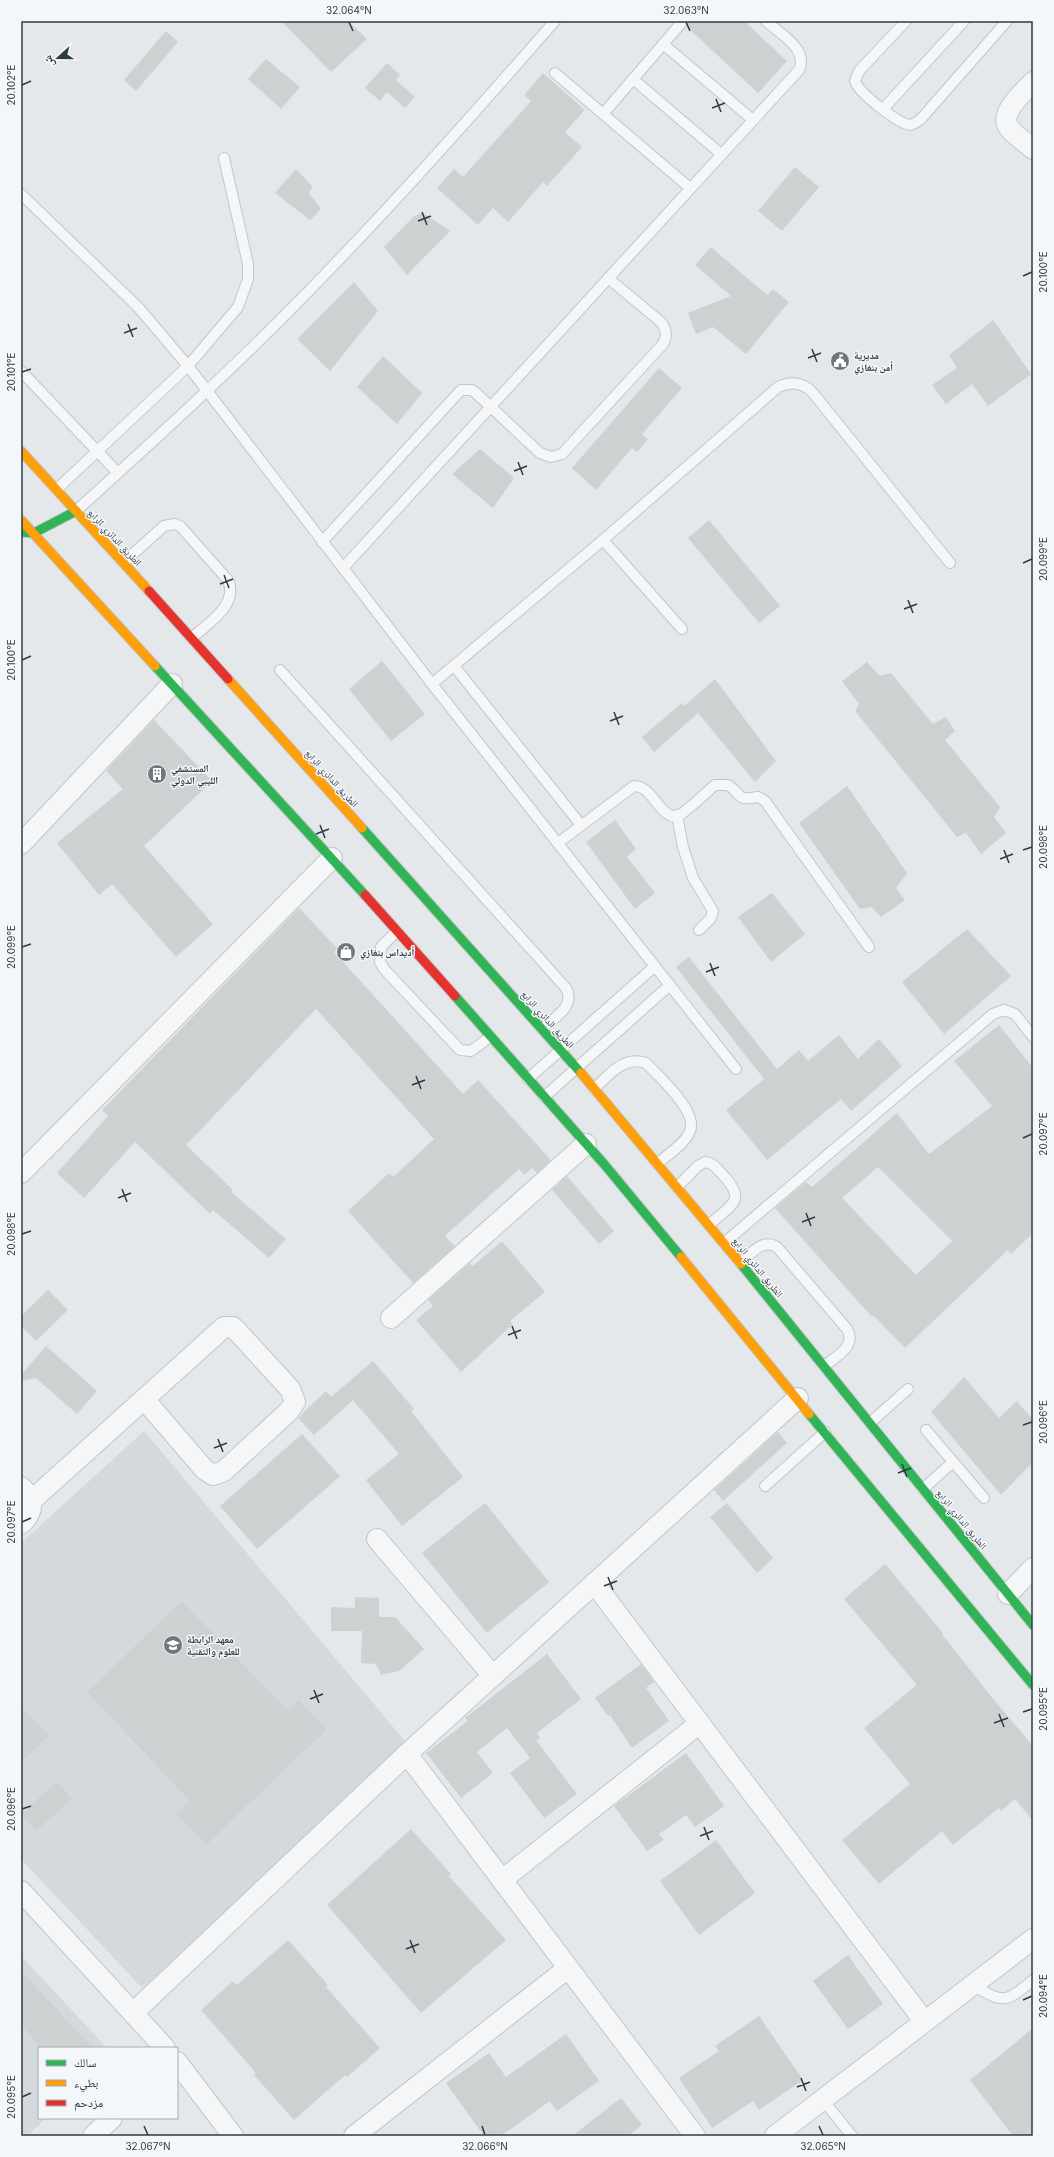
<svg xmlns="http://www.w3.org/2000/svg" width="1054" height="2157" font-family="Inter,'Noto Naskh Arabic',sans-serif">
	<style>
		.built { fill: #d4d9dd }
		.building { fill: #ced1d2; fill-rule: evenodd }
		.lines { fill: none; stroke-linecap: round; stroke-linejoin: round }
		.lane-casing { stroke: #c3c6c8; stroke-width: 12 }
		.street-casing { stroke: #c3c6c8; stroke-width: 22 }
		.fast-casing { stroke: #c3c6c8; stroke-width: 11 }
		.slow-casing { stroke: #c3c6c8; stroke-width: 11 }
		.jam-casing { stroke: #c3c6c8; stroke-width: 11 }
		.lane { stroke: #f5f6f7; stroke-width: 10 }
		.street { stroke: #f5f6f7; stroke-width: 20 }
		.fast { stroke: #30b455; stroke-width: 9 }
		.slow { stroke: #ff9f0a; stroke-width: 9 }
		.jam { stroke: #e5322d; stroke-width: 9 }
		.ticks { fill: none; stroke: #2d3c43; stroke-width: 1.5 }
		.labels { text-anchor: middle; stroke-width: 3; stroke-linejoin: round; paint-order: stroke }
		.poi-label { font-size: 10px; font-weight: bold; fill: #2d3c43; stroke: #f4f7f9; text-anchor: start }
		.street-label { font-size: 10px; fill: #2d3c43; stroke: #f4f7f9 }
		.neatline { fill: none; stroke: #2d3c43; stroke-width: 1.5 }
		.ticks-label { font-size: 10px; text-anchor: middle; fill: #2d3c43 }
	</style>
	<rect width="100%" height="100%" fill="#e5e8ea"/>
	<g class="built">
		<path d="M144,1431L410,1747L142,1988L21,1859V1543Z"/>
		<path d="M21,1956L107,2048H39V2118H46L28,2136H21Z"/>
	</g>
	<g class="building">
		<path d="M281,21H348L367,39L331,72Z"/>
		<path d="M689,21H744L787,61L758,93L687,27Z"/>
		<path d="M166,31L178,42L136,91L124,80Z"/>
		<path d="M266,59L300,87L281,109L248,79Z"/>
		<path d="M387,63L400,75L396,80L415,97L405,108L387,92L380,101L365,88Z"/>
		<path d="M543,73L585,110L565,132L582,147L547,186L543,182L508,222L493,208L478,225L437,188L454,169L463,177L531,101L524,95Z"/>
		<path d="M795,167L819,187L782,231L758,211Z"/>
		<path d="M296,169L313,187L309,193L321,209L310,220L275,193Z"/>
		<path d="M423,213L450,231L407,275L384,247L414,216Z"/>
		<path d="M711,247L767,295L773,289L789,302L746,354L713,327L696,334L688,313L731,296L695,265Z"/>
		<path d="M354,282L378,311L330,371L297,339Z"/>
		<path d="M993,320L1031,374L988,406L972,384L946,404L932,385L957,368L949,355Z"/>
		<path d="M383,356L422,393L397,424L357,387Z"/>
		<path d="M659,368L682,388L642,434L648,439L637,452L632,448L596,490L572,468Z"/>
		<path d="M480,449L514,478L493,508L452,474Z"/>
		<path d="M709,520L780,606L759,623L688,538Z"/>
		<path d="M382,661L425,714L391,741L349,689Z"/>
		<path d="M867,662L880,676L891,673L933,724L946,717L955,731L945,740L1000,807L994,817L1006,833L981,854L966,833L957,837L855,711L859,704L842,681Z"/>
		<path d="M715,679L776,761L755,782L698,713L654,752L642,737L682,703L684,706Z"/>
		<path d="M154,720L212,781L144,846L213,924L176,957L112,884L99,895L57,843L123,789L106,771Z"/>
		<path d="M847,786L907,873L896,888L905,900L881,917L872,907L860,909L799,823Z"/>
		<path d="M615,820L636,849L627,857L655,893L635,909L586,842Z"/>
		<path d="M772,893L805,934L771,962L738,917Z"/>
		<path d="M299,908L338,949L334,952L463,1094L478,1080L551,1160L537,1173L532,1168L524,1175L519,1169L445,1236L455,1246L413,1283L348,1211L389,1173L393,1177L434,1139L316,1009L186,1145L233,1190L231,1192L286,1239L269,1258L213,1210L210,1214L135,1142L84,1198L57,1173L108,1116L102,1110Z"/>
		<path d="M967,929L1011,976L944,1034L902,982Z"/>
		<path d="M689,957L777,1069L799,1050L808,1061L839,1035L858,1059L879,1039L902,1066L851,1111L841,1099L767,1160L726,1110L764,1079L676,967Z"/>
		<path d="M999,1025L1033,1068V1233L1011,1254L1008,1250L905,1348L873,1315L872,1317L775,1208L806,1182L812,1187L897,1113L929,1154L992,1106L954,1061ZM878,1167L952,1241L916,1275L842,1198Z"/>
		<path d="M567,1176L614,1231L599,1244L552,1190Z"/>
		<path d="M502,1241L545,1292L510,1321L513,1324L461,1372L416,1320L433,1306L428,1300L470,1263L473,1266Z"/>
		<path d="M48,1290L68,1310L36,1341L21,1326V1316Z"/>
		<path d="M46,1346L97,1391L77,1414L36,1378L21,1381V1375Z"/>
		<path d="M373,1361L414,1409L411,1411L463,1477L402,1526L366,1480L399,1454L353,1400L314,1435L298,1418L326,1391L331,1397Z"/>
		<path d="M964,1377L999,1418L1017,1401L1033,1420V1462L1001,1495L931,1412Z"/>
		<path d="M778,1432L787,1443L723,1501L714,1490Z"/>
		<path d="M302,1434L340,1476L257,1549L220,1506Z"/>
		<path d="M485,1503L549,1582L487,1633L422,1553Z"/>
		<path d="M727,1503L773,1558L757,1573L710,1517Z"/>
		<path d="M885,1564L943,1633L942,1634L989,1694L1033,1746V1821L1015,1799L1001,1811L999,1808L953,1845L942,1831L879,1884L842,1840L910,1784L864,1728L917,1685L844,1599Z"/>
		<path d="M355,1597L379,1598V1617H395L424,1649L399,1671L381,1675L376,1664L361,1663L362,1631H331V1607L355,1608Z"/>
		<path d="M182,1601L288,1711L299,1700L327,1729L206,1845L176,1814L190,1801L87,1692Z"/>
		<path d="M547,1654L581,1699L537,1733L540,1738L536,1740L577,1794L544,1818L510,1773L530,1758L507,1728L477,1752L493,1773L461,1798L426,1753L468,1721L465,1718Z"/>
		<path d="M641,1664L654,1682L646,1688L669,1721L632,1748L610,1715L608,1716L595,1698Z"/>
		<path d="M21,1707L49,1736L21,1762Z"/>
		<path d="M686,1753L724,1806L695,1827L686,1815L659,1834L664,1840L647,1851L614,1806Z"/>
		<path d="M57,1782L72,1799L36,1831L21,1814Z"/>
		<path d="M411,1829L451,1874L449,1876L506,1940L421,2013L327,1905Z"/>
		<path d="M716,1840L755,1893L699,1935L660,1881Z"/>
		<path d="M288,1940L328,1985L326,1987L380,2048L347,2077L345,2075L294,2120L254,2075L256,2073L201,2010L233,1981L237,1985Z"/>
		<path d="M848,1955L883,2004L848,2029L813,1981Z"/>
		<path d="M21,1971L93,2048H42L21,2025Z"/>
		<path d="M759,2016L803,2080L759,2110L753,2101L712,2128L679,2078L719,2051L715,2046Z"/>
		<path d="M1033,2028V2136H1013L970,2080Z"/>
		<path d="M566,2034L599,2081L557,2111L550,2101L501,2136H484L446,2083L489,2053L506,2077Z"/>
		<path d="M621,2098L642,2125L628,2136H572Z"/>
	</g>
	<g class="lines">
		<defs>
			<g id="lane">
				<path d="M906,21L859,71L855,81C859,93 898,124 911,125L920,120L1007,21"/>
				<path d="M663,44L753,120"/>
				<path d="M555,73L690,188"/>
				<path d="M633,79L721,154"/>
				<path d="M883,109L964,21"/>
				<path d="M603,114L683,21"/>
				<path d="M21,194L138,307L188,366L432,684L736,1069"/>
				<path d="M21,371L118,473"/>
				<path d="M57,489L188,366L238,307L248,279V264L224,158"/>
				<path d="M76,511C150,444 224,377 294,306C385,214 470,118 555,21"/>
				<path d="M603,540L682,629"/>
				<path d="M322,542L461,390H472L477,394L540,453L551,457L562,454L663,344C667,336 667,330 661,322L608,278"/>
				<path d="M124,562L164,526L175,524L180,526L228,580C239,605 208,623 192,638"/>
				<path d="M343,568L799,70C809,49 779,33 766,21"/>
				<path d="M454,666L581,825"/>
				<path d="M280,670L566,988C576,1006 554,1018 542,1029"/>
				<path d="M432,684L603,540L778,387C791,381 803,382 813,393L950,563"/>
				<path d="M677,815L683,847L693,878L713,911L711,918L699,930"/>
				<path d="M558,843L634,786C654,785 662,826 681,814C693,806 704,794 715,785H728C744,796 736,801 758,797L765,801L869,947"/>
				<path d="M396,932L381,947L380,962L384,969L460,1050L471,1051L490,1037"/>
				<path d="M528,1079L655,966"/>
				<path d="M594,1089C609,1075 624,1055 646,1063C659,1077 698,1111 690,1131C685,1144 667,1155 657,1164"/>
				<path d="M544,1097L670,985"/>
				<path d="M677,1187L698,1166L705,1162C714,1163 717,1169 723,1175C748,1202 730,1205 709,1225"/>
				<path d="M724,1243L993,1014L1004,1010L1015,1014L1033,1037"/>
				<path d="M740,1263C751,1254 762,1238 777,1247L847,1329C857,1346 836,1357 824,1366"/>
				<path d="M870,1423L908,1389"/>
				<path d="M926,1430L984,1498"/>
				<path d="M765,1486L825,1432"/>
				<path d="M923,1489L953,1462"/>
				<path d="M973,1985C1004,2004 1005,2003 1033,1980"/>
				<path d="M823,2100L852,2136"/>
			</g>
			<g id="street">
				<path d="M1033,82C1024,92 998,113 1009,128C1015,136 1026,142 1033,149"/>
				<path d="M21,844L172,684"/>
				<path d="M21,1173L332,858"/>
				<path d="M391,1318L586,1144"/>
				<path d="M21,1487C35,1499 34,1512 21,1524"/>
				<path d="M31,1501L224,1327H233L237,1331L290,1389L295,1402L289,1411L224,1471L213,1475L204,1469L144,1399"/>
				<path d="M377,1539L493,1676"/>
				<path d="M594,1583L924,2021"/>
				<path d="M1008,1594L1033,1568"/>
				<path d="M407,1754L695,2136"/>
				<path d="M502,1880L700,1723"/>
				<path d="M21,1891L165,2048"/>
				<path d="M133,2013L407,1754L798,1398"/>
				<path d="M177,2062L233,2136"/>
				<path d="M93,2136L112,2118"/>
				<path d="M354,2136L568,1968"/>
				<path d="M775,2136L1033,1939"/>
			</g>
			<g id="fast">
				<path d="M21,532L34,533L76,511"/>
				<path d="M155,666L365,895"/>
				<path d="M362,828L581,1073"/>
				<path d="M455,996L604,1164L681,1257"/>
				<path d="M741,1264L1033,1625"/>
				<path d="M809,1414L1033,1685"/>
			</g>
			<g id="slow">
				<path d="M21,451L149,591"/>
				<path d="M21,520L155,666"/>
				<path d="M228,679L362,828"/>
				<path d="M581,1073L741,1264"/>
				<path d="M681,1257L809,1414"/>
			</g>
			<g id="jam">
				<path d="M149,591L228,679"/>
				<path d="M365,895L455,996"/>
			</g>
		</defs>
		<use href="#lane" class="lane-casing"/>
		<use href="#street" class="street-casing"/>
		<use href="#fast" class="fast-casing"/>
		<use href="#slow" class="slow-casing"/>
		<use href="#jam" class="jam-casing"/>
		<use href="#lane" class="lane"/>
		<use href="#street" class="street"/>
		<use href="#fast" class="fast"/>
		<use href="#slow" class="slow"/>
		<use href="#jam" class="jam"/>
	</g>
	<path class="ticks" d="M349,22L353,31M686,22L690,31M22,85L31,81M716,99L721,112M712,108L725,103M422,212L427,225M418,221L431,216M1023,276L1032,272M128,324L133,337M124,333L137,328M812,349L817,362M808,358L821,353M22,372L31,369M518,462L523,475M514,471L527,466M1023,563L1032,559M224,575L229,588M220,584L233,579M908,600L913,613M904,609L917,604M22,660L31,656M614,712L619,725M610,721L623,716M320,825L325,838M316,834L329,829M1004,850L1009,863M1023,850L1032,847M1000,859L1013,854M22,947L31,944M710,963L715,976M706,972L719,967M416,1076L421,1089M412,1085L425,1080M1023,1138L1032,1134M122,1189L127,1202M118,1198L131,1193M806,1213L811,1226M802,1222L815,1217M22,1234L31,1231M512,1326L517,1339M508,1335L521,1330M1023,1425L1032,1422M218,1439L223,1452M214,1448L227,1443M902,1464L907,1477M898,1473L911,1468M22,1522L31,1518M608,1577L613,1590M604,1586L617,1581M314,1690L319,1703M310,1699L323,1694M1023,1712L1032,1709M999,1714L1004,1727M994,1723L1008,1718M22,1809L31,1806M704,1827L709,1840M700,1836L713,1831M410,1940L415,1953M406,1949L419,1944M1023,2000L1032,1996M801,2078L806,2091M797,2087L810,2082M22,2097L31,2093M144,2126L148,2135M482,2126L485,2135M819,2126L823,2135"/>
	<defs>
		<symbol id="civic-disc" viewBox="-11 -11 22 22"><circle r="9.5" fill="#6d787d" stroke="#f4f7f9"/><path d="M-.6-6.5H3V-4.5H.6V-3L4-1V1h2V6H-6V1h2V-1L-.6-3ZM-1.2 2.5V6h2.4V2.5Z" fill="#fff"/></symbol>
		<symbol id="building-disc" viewBox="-11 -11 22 22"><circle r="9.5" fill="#6d787d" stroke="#f4f7f9"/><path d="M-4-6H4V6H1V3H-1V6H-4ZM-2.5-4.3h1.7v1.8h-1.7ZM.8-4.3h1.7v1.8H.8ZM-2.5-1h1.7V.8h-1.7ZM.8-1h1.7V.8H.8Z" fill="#fff"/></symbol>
		<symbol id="shop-disc" viewBox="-11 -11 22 22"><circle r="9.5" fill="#6d787d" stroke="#f4f7f9"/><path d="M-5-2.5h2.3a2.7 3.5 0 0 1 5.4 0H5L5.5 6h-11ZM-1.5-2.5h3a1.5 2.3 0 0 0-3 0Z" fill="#fff"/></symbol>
		<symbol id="university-disc" viewBox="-11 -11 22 22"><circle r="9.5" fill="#6d787d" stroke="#f4f7f9"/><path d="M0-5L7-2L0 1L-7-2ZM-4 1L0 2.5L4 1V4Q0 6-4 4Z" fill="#fff"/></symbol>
	</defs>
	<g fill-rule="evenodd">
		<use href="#civic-disc" x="829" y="350" width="22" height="22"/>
		<use href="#building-disc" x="146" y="763" width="22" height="22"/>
		<use href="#shop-disc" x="335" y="941" width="22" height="22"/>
		<use href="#university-disc" x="162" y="1634" width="22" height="22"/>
	</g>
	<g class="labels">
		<g class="poi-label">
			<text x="854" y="359">مديرية<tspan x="854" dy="12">أمن بنغازي</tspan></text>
			<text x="171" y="772">المستشفي<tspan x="171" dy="12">الليبي الدولي</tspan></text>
			<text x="360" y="956">أديداس بنغازي</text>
			<text x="187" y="1643">معهد الرابطة<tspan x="187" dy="12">للعلوم والتقنية</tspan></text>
		</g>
		<g class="street-label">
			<text transform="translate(115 537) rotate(47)" y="4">الطريق الدائري الرابع</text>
			<text transform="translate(332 778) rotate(48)" y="4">الطريق الدائري الرابع</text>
			<text transform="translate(548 1019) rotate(48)" y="4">الطريق الدائري الرابع</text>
			<text transform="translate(758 1267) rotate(51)" y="4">الطريق الدائري الرابع</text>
			<text transform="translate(962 1519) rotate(51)" y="4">الطريق الدائري الرابع</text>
		</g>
	</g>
	<rect width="1054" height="2157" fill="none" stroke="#f4f7f9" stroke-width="44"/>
	<rect x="38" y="2047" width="140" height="72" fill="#f4f7f9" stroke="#a4acb0"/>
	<rect x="46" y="2060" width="20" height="6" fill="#30b455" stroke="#a4acb0"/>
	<text x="74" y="2067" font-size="12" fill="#2d3c43">سالك</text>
	<rect x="46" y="2080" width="20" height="6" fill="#ff9f0a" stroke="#a4acb0"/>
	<text x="74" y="2087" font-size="12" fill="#2d3c43">بطيء</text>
	<rect x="46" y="2100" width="20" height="6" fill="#e5322d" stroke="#a4acb0"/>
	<text x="74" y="2107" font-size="12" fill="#2d3c43">مزدحم</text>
	<g transform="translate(58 58) rotate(249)" stroke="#f4f7f9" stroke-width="3" paint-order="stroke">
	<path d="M0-3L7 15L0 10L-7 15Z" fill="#2d3c43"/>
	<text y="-6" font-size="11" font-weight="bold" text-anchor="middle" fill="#2d3c43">ش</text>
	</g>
	<rect x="22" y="22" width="1010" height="2113" class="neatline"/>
	<g class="ticks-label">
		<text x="349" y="14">32.064°N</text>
		<text x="686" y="14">32.063°N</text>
		<text transform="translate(11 85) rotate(-90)" y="4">20.102°E</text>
		<text transform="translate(1043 272) rotate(-90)" y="4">20.100°E</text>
		<text transform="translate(11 372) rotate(-90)" y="4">20.101°E</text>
		<text transform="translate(1043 559) rotate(-90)" y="4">20.099°E</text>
		<text transform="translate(11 660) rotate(-90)" y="4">20.100°E</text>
		<text transform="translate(1043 847) rotate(-90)" y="4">20.098°E</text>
		<text transform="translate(11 947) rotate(-90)" y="4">20.099°E</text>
		<text transform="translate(1043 1134) rotate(-90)" y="4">20.097°E</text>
		<text transform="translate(11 1234) rotate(-90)" y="4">20.098°E</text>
		<text transform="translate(1043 1422) rotate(-90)" y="4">20.096°E</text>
		<text transform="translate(11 1522) rotate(-90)" y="4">20.097°E</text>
		<text transform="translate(1043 1709) rotate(-90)" y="4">20.095°E</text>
		<text transform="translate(11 1809) rotate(-90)" y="4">20.096°E</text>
		<text transform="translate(1043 1996) rotate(-90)" y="4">20.094°E</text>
		<text transform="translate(11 2097) rotate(-90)" y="4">20.095°E</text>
		<text x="148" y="2150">32.067°N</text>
		<text x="485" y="2150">32.066°N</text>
		<text x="823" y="2150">32.065°N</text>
	</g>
</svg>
